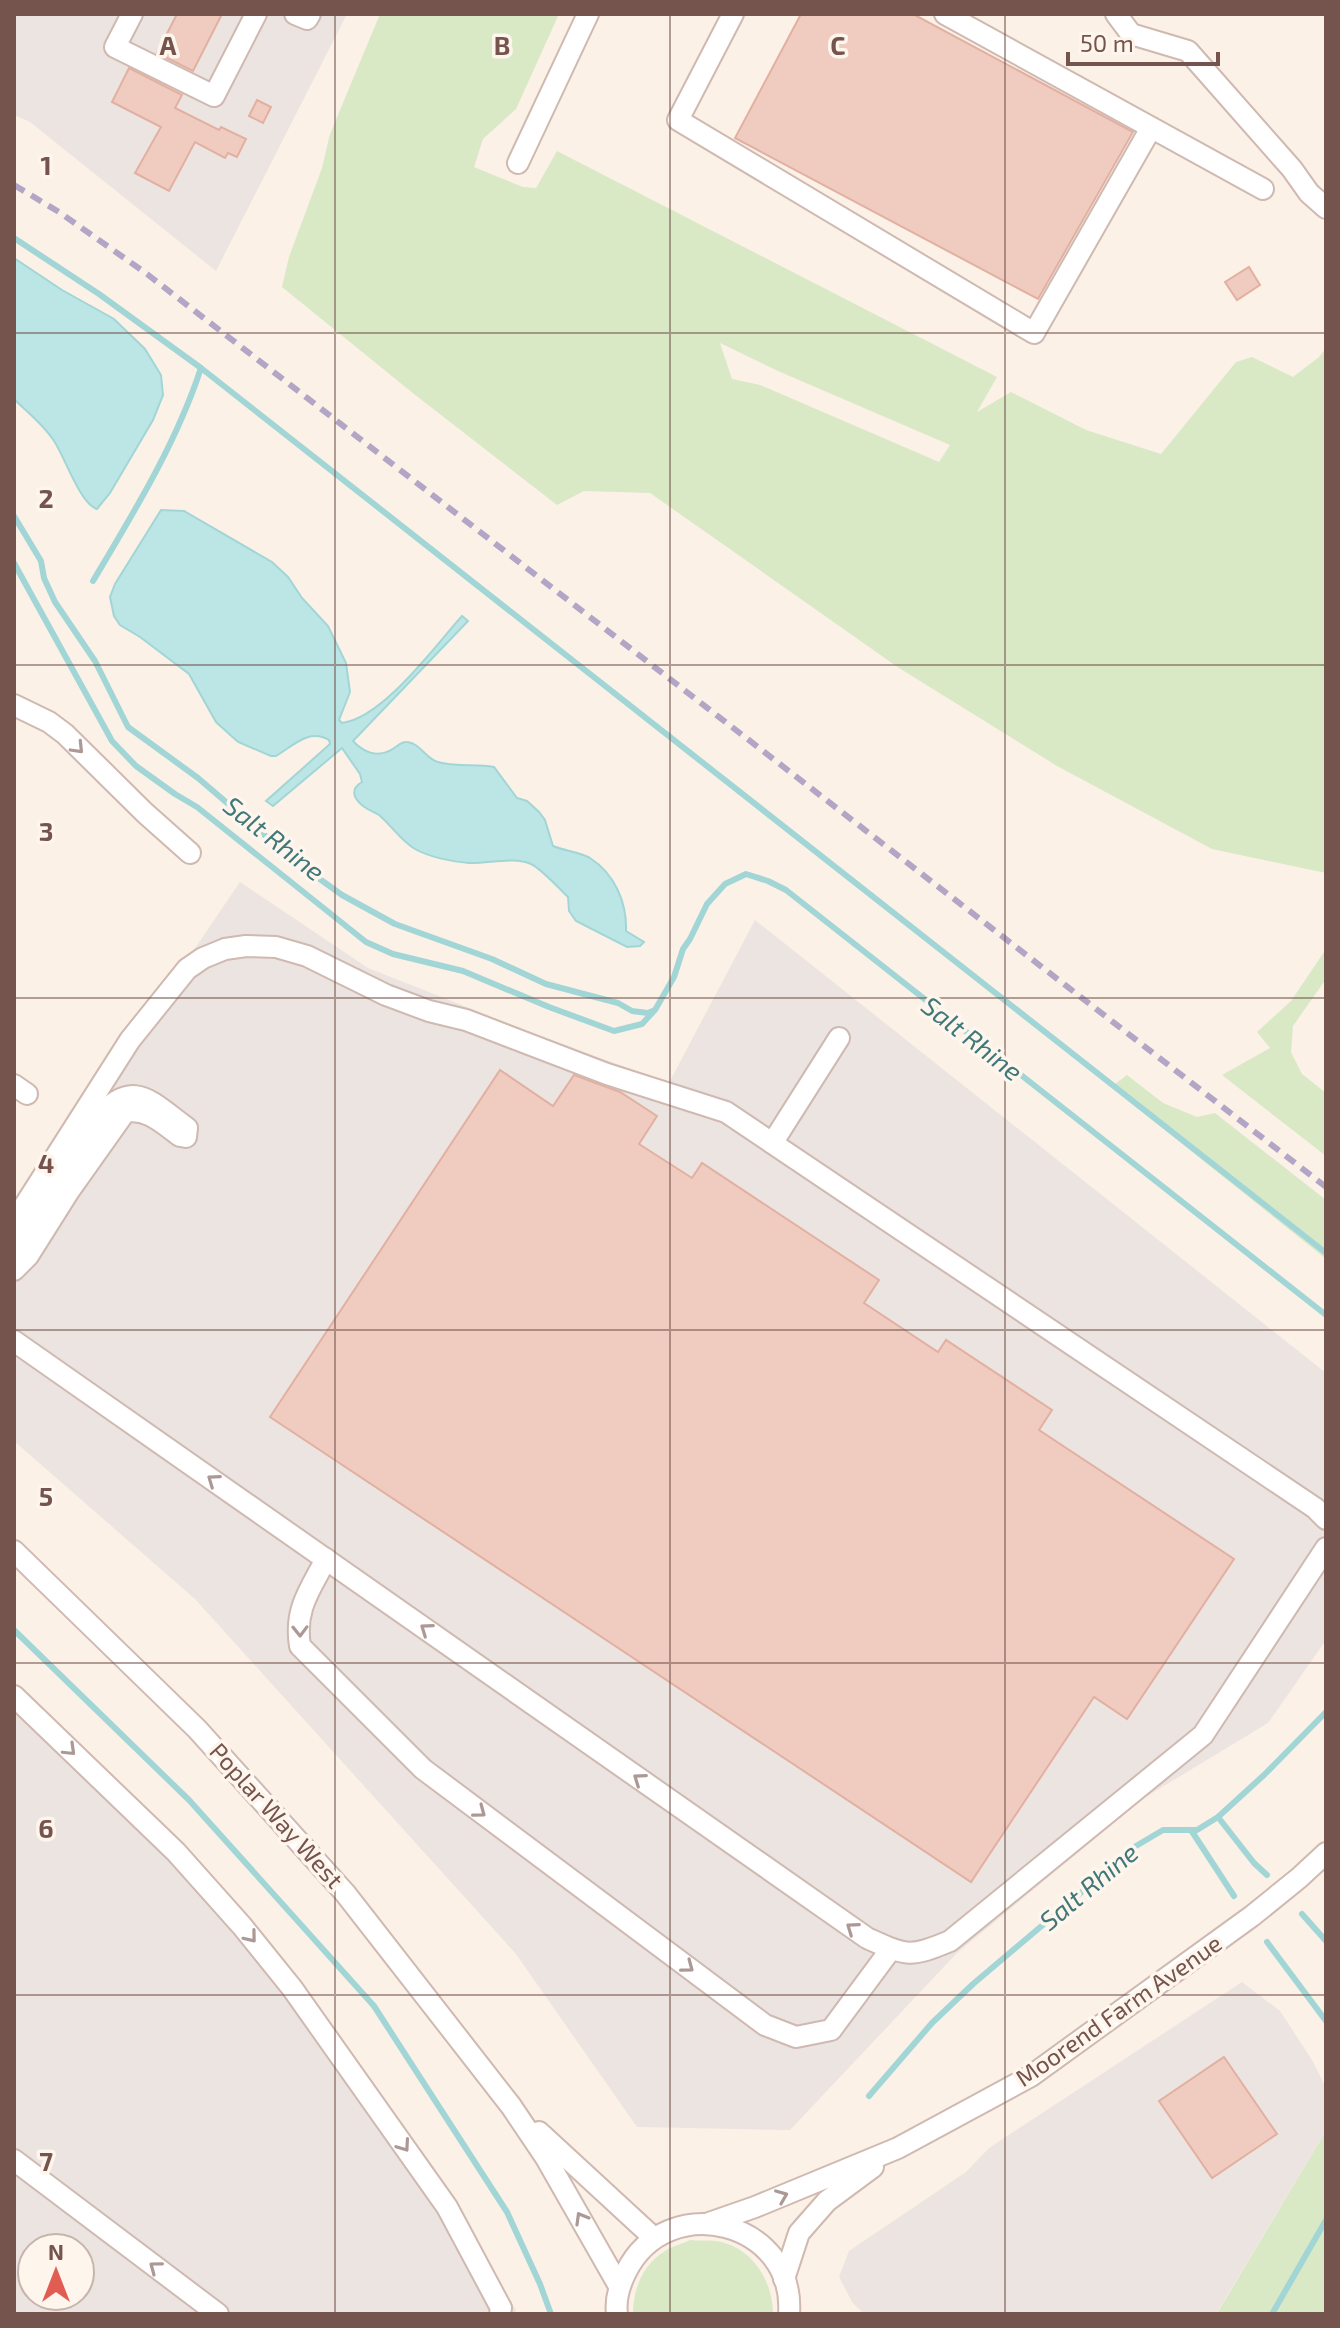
<svg xmlns="http://www.w3.org/2000/svg" width="1340" height="2328" font-family="'Exo 2',sans-serif">
	<style>
		.industrial { fill: #ece4e0; fill-rule: evenodd }
		.green { fill: #d9e9c6; fill-rule: evenodd }
		.water { fill: #bce5e5; stroke: #a2d6d6; stroke-width: 2 }
		.lines { fill: none; stroke-linecap: round; stroke-linejoin: round }
		.stream { stroke: #a2d6d6; stroke-width: 6 }
		.building { fill: #f0ccc0; stroke: #e2b0a1; stroke-width: 2 }
		.minor-casing { stroke: #cfb9b0; stroke-width: 24 }
		.minor { stroke: #fff; stroke-width: 20 }
		.rail { stroke: #b2a5c5; stroke-width: 6; stroke-dasharray: 12 8; stroke-linecap: butt }
		.oneway { stroke: #ac9894 }
		.grid { fill: none; stroke: #74544c; stroke-width: 2; stroke-opacity: 0.55 }
		.labels { text-anchor: middle; stroke-width: 7; stroke-linejoin: round; paint-order: stroke }
		.street-label { font-size: 24px; fill: #74544c; stroke: #fef5ed }
		.water-label { font-size: 26px; font-style: italic; fill: #407879; stroke: #fef5ed }
		.grid-label { font-size: 26px; text-anchor: middle; font-weight: bold; fill: #74544c; stroke: #fef5ed; stroke-width: 7; stroke-linejoin: round; paint-order: stroke }
	</style>
	<rect width="100%" height="100%" fill="#fcf1e7"/>
	<g class="industrial">
		<path d="M14,14H347L216,271L30,122L14,115Z"/>
		<path d="M240,882L368,968L543,1037L669,1083L755,920L1326,1373V1640L1268,1723L1144,1798L957,1953L790,2130L637,2127L516,1954L195,1599L14,1441V1215Z"/>
		<path d="M14,1682L151,1817L281,1957L404,2133L433,2171L516,2310L514,2314H14ZM32,2248H80V2296H32Z"/>
		<path d="M1242,1982L1280,2011L1312,2060L1326,2088V2131L1216,2314H864L852,2302L839,2277L849,2251L966,2172L989,2148Z"/>
	</g>
	<g class="green">
		<path d="M380,14H559L516,109L483,139L474,167L523,187L536,188L557,151L997,377L977,412L1011,392L1086,430L1161,454L1236,362L1252,357L1293,377L1319,357L1326,348V873L1212,849L1057,766L899,668L650,493L584,491L557,505L414,394L282,287L289,257L322,168L330,134ZM720,343L778,371L950,445L939,462L760,385L732,379Z"/>
		<path d="M1326,949V979L1293,1026L1291,1052L1302,1074L1326,1093V1156L1222,1075L1270,1048L1257,1032L1291,1001Z"/>
		<path d="M1127,1075L1163,1103L1197,1117L1215,1113L1326,1200V1259L1111,1087Z"/>
		<path d="M1326,2131V2314H1216L1219,2310Z"/>
		<path d="M690,2240C699,2241 708,2240 716,2241C751,2246 773,2280 773,2314H633C633,2289 643,2264 665,2251C672,2246 682,2244 690,2240Z"/>
	</g>
	<g class="water">
		<path d="M14,258L62,290L114,319L145,349L161,375L163,395L153,420L110,493L97,509C80,504 65,457 54,441C44,425 27,412 14,399Z"/>
		<path d="M161,510L184,511L272,562L288,577L302,598L328,626L346,663L350,692L339,720L342,723C383,718 435,646 462,616L468,621L353,741C363,752 377,758 391,750C397,747 401,741 407,742C420,743 426,759 438,762C454,767 476,764 494,767L517,798L527,801L539,812L545,820L553,846C565,851 579,852 590,858C615,874 627,903 626,931L644,942L640,946L627,947L576,921L569,911L568,897C560,889 540,868 531,864C514,856 488,864 469,863C453,862 429,857 415,849C401,841 391,825 379,815C374,812 368,810 363,806C353,798 350,789 362,782L360,774L342,748L273,806L266,801L330,744L329,740C309,728 293,746 276,756H271L238,742L216,722L189,674L140,637L120,625L114,616L110,597L115,584Z"/>
	</g>
	<g class="lines">
		<g class="stream">
			<path d="M14,238L99,294L201,368L1326,1253"/>
			<path d="M14,516L41,561L44,578L55,602L95,661L128,727L198,778L296,862L342,895L395,924L492,959L546,984L618,1003L632,1011L648,1013L655,1010L674,977L683,949L690,939L707,904L725,884L746,874L768,881L786,890L1326,1315"/>
			<path d="M14,563L112,741L136,766L175,794L197,807L366,942L393,954L463,971L549,1007L614,1031L642,1024L653,1012"/>
			<path d="M93,581C134,512 176,444 201,368"/>
			<path d="M14,1630L189,1800L374,2006L507,2212L540,2284L551,2314"/>
			<path d="M1218,1817L1254,1863L1267,1875"/>
			<path d="M1191,1830L1234,1896"/>
			<path d="M1302,1914L1326,1941"/>
			<path d="M1267,1942L1326,2021"/>
			<path d="M869,2096L932,2023L973,1984L1136,1846L1163,1830H1197L1218,1817L1264,1775L1326,1712"/>
			<path d="M1272,2314L1326,2220"/>
		</g>
	</g>
	<g class="building">
		<path d="M177,14H222L193,71L157,53Z"/>
		<path d="M801,14H913L1133,132L1038,299L735,138Z"/>
		<path d="M129,68L182,95L175,108L219,130L221,127L246,139L237,157L228,153L225,158L195,142L169,191L135,173L161,127L112,102Z"/>
		<path d="M257,100L271,107L263,123L249,116Z"/>
		<path d="M1249,267L1260,285L1237,300L1225,282Z"/>
		<path d="M500,1070L553,1106L574,1075L620,1092L657,1116L639,1144L692,1178L702,1163L879,1280L864,1303L938,1352L946,1340L1052,1410L1039,1430L1234,1559L1127,1719L1094,1697L971,1882L270,1417Z"/>
		<path d="M1224,2057L1277,2134L1212,2178L1159,2101Z"/>
	</g>
	<g class="lines">
		<defs>
			<g id="minor">
				<path d="M132,14L115,47L214,96L256,14"/>
				<path d="M295,14L307,19L310,14"/>
				<path d="M733,14L678,120L1034,333L1151,128"/>
				<path d="M945,14L1263,189"/>
				<path d="M1116,14L1131,34L1188,51L1292,169L1309,193L1326,208"/>
				<path d="M518,163L588,14"/>
				<path d="M14,705L49,722L65,734L145,813L190,853"/>
				<path d="M14,1085L27,1094"/>
				<path d="M773,1142L839,1038"/>
				<path d="M14,1222L130,1040L187,969L203,958L225,949L246,946L276,947L307,956L386,995L429,1011L466,1020L607,1074L726,1112L1315,1508L1326,1519"/>
				<path d="M14,1244L97,1119C133,1076 151,1102 187,1128L186,1137L180,1136C162,1123 148,1108 125,1112L69,1191L28,1256L14,1270"/>
				<path d="M14,1341L867,1938C907,1956 909,1958 950,1941L1203,1735L1326,1548"/>
				<path d="M14,1551L197,1729L345,1893L511,2106L546,2158L619,2286"/>
				<path d="M326,1559C310,1590 294,1609 300,1646L423,1769L765,2025L796,2037L831,2030L891,1949"/>
				<path d="M14,1696L176,1852L242,1926L292,1988L447,2207L501,2308L500,2314"/>
				<path d="M539,2132L654,2238"/>
				<path d="M14,2160L218,2314"/>
				<path d="M709,2223L755,2207L898,2148L1031,2076L1252,1916L1299,1878L1326,1853"/>
				<path d="M784,2279L799,2233L827,2201L873,2167"/>
				<path d="M617,2314C615,2299 619,2286 626,2272C667,2189 796,2221 789,2314"/>
			</g>
		</defs>
		<use href="#minor" class="minor-casing"/>
		<use href="#minor" class="minor"/>
		<path class="rail" d="M14,185L59,212L147,274L1326,1187"/>
	</g>
	<defs><path id="oneway-chevron" d="M-2-3.5L2.5 0L-2 3.5" fill="none" stroke-width="1.6" stroke-linecap="round" stroke-linejoin="round" transform="scale(2)"/></defs>
	<g class="oneway">
		<use href="#oneway-chevron" transform="translate(78 748) rotate(46)"/>
		<use href="#oneway-chevron" transform="translate(213 1480) rotate(-145)"/>
		<use href="#oneway-chevron" transform="translate(426 1629) rotate(-145)"/>
		<use href="#oneway-chevron" transform="translate(300 1631) rotate(89)"/>
		<use href="#oneway-chevron" transform="translate(70 1750) rotate(44)"/>
		<use href="#oneway-chevron" transform="translate(639 1779) rotate(-145)"/>
		<use href="#oneway-chevron" transform="translate(480 1812) rotate(37)"/>
		<use href="#oneway-chevron" transform="translate(852 1928) rotate(-145)"/>
		<use href="#oneway-chevron" transform="translate(251 1937) rotate(51)"/>
		<use href="#oneway-chevron" transform="translate(688 1967) rotate(37)"/>
		<use href="#oneway-chevron" transform="translate(404 2146) rotate(55)"/>
		<use href="#oneway-chevron" transform="translate(782 2196) rotate(-22)"/>
		<use href="#oneway-chevron" transform="translate(581 2218) rotate(-120)"/>
		<use href="#oneway-chevron" transform="translate(155 2267) rotate(-143)"/>
	</g>
	<path class="grid" d="M335,14V2314M670,14V2314M1005,14V2314M14,333H1326M14,665H1326M14,998H1326M14,1330H1326M14,1663H1326M14,1995H1326"/>
	<g class="labels">
		<g class="street-label">
			<text transform="translate(276 1816) rotate(48)" y="8">Poplar Way West</text>
			<text transform="translate(1119 2011) rotate(-35)" y="8">Moorend Farm Avenue</text>
		</g>
		<g class="water-label">
			<text transform="translate(274 839) rotate(38)" y="9">Salt Rhine</text>
			<text transform="translate(972 1039) rotate(38)" y="9">Salt Rhine</text>
			<text transform="translate(1089 1887) rotate(-40)" y="9">Salt Rhine</text>
		</g>
	</g>
	<g class="grid-label">
		<text x="168" y="55">A</text>
		<text x="502" y="55">B</text>
		<text x="838" y="55">C</text>
		<text x="46" y="175">1</text>
		<text x="46" y="508">2</text>
		<text x="46" y="841">3</text>
		<text x="46" y="1173">4</text>
		<text x="46" y="1506">5</text>
		<text x="46" y="1838">6</text>
		<text x="46" y="2171">7</text>
	</g>
	<rect width="1340" height="2328" fill="none" stroke="#74544c" stroke-width="32"/>
	<g transform="translate(56 2272)"><circle r="38" fill="#fef5ed" stroke="#c7b5ad" stroke-width="2"/>
	<path d="M0-6L14 30L0 20L-14 30Z" fill="#e15c51"/>
	<text y="-12" font-size="22" font-weight="bold" text-anchor="middle" fill="#74544c">N</text>
	</g>
	<path d="M1068 52v12h150v-12" fill="none" stroke="#74544c" stroke-width="4"/>
	<text x="1080" y="52" font-size="24" fill="#74544c" stroke="#fef5ed" stroke-width="6" paint-order="stroke">50 m</text>
</svg>
